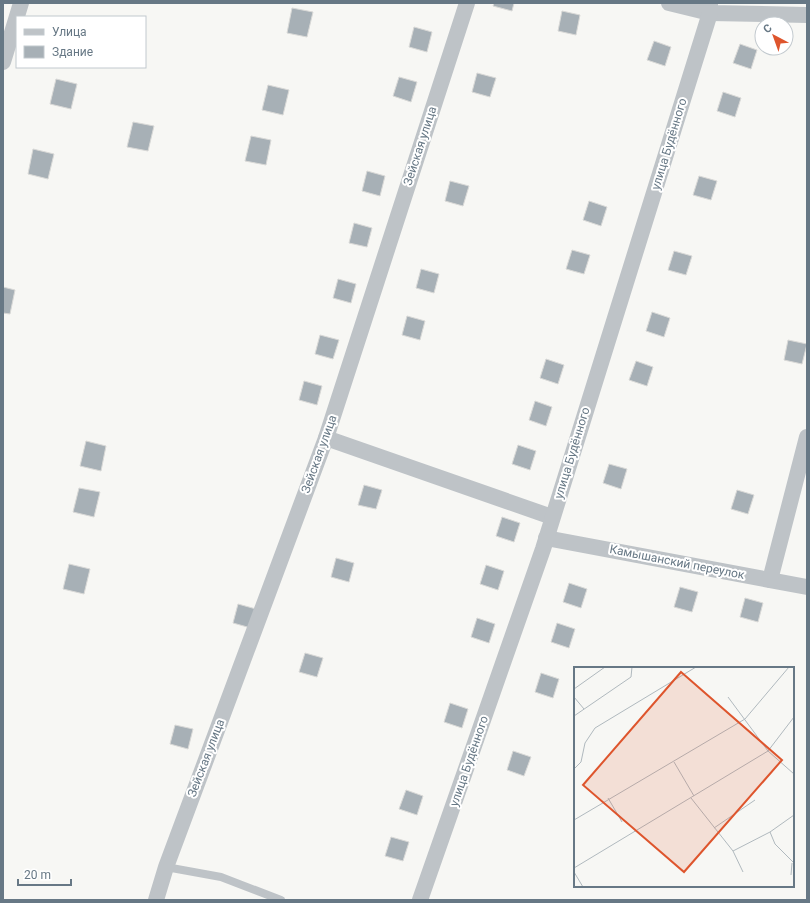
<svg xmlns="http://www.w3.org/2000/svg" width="810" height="903" font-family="Roboto,sans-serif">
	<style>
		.building { fill: #a7b0b6; stroke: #d9d9d7 }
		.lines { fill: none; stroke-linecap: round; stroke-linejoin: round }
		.service { stroke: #bec3c7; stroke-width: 8 }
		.minor { stroke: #bec3c7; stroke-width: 16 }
		.labels { text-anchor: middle; stroke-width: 4; stroke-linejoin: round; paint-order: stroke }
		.street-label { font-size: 12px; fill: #677885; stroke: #fff }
		.inset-road { fill: none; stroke: #b0b9be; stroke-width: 1 }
		.view { fill: #de552d; fill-opacity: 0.15; stroke: #de552d; stroke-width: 2 }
		.inset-edge { fill: none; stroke: #677885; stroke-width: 2 }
	</style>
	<rect width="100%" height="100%" fill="#f7f7f4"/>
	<g class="building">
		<path d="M494,3H514L512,11L493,6Z"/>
		<path d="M292,8L313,12L307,37L287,33Z"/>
		<path d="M562,11L580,15L576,35L558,31Z"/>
		<path d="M414,27L432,32L427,52L409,47Z"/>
		<path d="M654,41L671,47L665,66L647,60Z"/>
		<path d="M740,44L757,50L751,69L733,63Z"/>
		<path d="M477,73L496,78L490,97L472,92Z"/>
		<path d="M399,77L417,82L411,102L393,96Z"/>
		<path d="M56,79L77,84L71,109L50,104Z"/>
		<path d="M268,85L289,90L283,115L262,110Z"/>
		<path d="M723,92L741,98L735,117L717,111Z"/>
		<path d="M133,122L154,126L148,151L127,147Z"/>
		<path d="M251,136L271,140L266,165L245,161Z"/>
		<path d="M33,149L54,154L48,179L28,174Z"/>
		<path d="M367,171L385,176L380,196L362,191Z"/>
		<path d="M699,176L717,181L711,200L693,195Z"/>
		<path d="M450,181L469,186L463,206L445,201Z"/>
		<path d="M589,201L607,207L601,226L583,220Z"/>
		<path d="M354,223L372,228L367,247L349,243Z"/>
		<path d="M572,250L590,255L584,274L566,269Z"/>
		<path d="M674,251L692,256L686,275L668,270Z"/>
		<path d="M421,269L439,274L434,293L416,288Z"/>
		<path d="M338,279L356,284L351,303L333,298Z"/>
		<path d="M3,287L15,290L10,314L3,313Z"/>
		<path d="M652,312L670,318L664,337L646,331Z"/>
		<path d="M407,316L425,321L420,340L402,335Z"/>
		<path d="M320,335L339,340L333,359L315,354Z"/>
		<path d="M788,340L807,344L802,364L784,360Z"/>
		<path d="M546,359L564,365L558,384L540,378Z"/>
		<path d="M636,361L653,367L647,386L629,380Z"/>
		<path d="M304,381L322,386L317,405L299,400Z"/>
		<path d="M535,401L552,407L546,426L529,420Z"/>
		<path d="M86,441L106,446L101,471L80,466Z"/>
		<path d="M518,445L536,451L530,470L512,464Z"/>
		<path d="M609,464L627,469L621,489L603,483Z"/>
		<path d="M364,485L382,490L376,509L358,505Z"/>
		<path d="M79,488L100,492L94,517L73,512Z"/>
		<path d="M737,490L754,495L748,514L731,509Z"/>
		<path d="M502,517L520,523L514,542L496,536Z"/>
		<path d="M336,558L354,563L349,582L331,577Z"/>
		<path d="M69,564L90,569L84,594L63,589Z"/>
		<path d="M486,565L504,571L498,590L480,584Z"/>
		<path d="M569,583L587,589L581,608L563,602Z"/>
		<path d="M680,587L698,592L692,612L674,607Z"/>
		<path d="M745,598L763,603L758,622L740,617Z"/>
		<path d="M238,604L256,609L251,628L233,623Z"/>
		<path d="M477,618L495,624L489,643L471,637Z"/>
		<path d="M557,623L575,629L569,648L551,642Z"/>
		<path d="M305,653L323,658L317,677L299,672Z"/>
		<path d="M541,673L559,679L553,698L535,692Z"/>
		<path d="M450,703L468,709L462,728L444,722Z"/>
		<path d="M175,725L193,729L188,749L170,744Z"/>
		<path d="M513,751L531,757L524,776L507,770Z"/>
		<path d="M406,790L423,796L417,815L399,809Z"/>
		<path d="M391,837L409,842L403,861L385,856Z"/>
	</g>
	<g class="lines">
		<path class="service" d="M166,867L221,877L281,900"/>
		<g class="minor">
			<path d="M669,3L710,13L807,15"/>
			<path d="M3,62L21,3"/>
			<path d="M326,438L552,517"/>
			<path d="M546,538L807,587"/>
			<path d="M770,580L807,437"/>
			<path d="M156,900L166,867L326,438L467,3"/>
			<path d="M420,900L543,549L710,13V3"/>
		</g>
	</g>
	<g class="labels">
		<g class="street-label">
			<text transform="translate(669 144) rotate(-73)" y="4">улица Будённого</text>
			<text transform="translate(420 146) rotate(-72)" y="4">Зейская улица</text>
			<text transform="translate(572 453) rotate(-73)" y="4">улица Будённого</text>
			<text transform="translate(319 454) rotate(-70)" y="4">Зейская улица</text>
			<text transform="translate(677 562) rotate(11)" y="4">Камышанский переулок</text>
			<text transform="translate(206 758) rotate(-69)" y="4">Зейская улица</text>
			<text transform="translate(469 761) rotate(-71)" y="4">улица Будённого</text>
		</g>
	</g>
	<g transform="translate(574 667)">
		<rect width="220" height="220" fill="#f7f7f4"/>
		<path class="inset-road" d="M0,22L31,0M0,30L10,42M154,30L194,84L220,107M0,49L57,10L58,0M100,95L120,129M0,102L7,95L11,76L21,61L122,0M34,131L48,155M117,131L159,184L169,205M0,153L171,52L215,0M140,161L181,133M196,165L201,177L220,196M159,184L196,165L220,148M0,201L194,84L220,50M0,205L9,220M217,208L218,196"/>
		<path class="view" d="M107,5L208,93L110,205L9,118Z"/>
		<rect width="220" height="220" class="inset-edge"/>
	</g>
	<rect width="810" height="903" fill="none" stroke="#677885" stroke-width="8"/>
	<rect x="16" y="16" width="130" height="52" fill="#ffffff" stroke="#c2c9ce"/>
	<rect x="24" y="29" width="20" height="6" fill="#bec3c7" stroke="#c2c9ce"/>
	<text x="52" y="36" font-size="12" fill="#677885">Улица</text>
	<rect x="24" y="46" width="20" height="12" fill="#a7b0b6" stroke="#c2c9ce"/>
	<text x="52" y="56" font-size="12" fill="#677885">Здание</text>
	<g transform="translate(774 36) rotate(319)"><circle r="19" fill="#ffffff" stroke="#c2c9ce"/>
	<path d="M0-3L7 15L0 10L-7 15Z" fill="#de552d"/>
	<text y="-6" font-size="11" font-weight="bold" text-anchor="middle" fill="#677885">С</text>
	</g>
	<path d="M18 879v6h53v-6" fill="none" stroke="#677885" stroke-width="2"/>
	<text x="24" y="879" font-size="12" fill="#677885" stroke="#ffffff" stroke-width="3" paint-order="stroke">20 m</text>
</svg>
